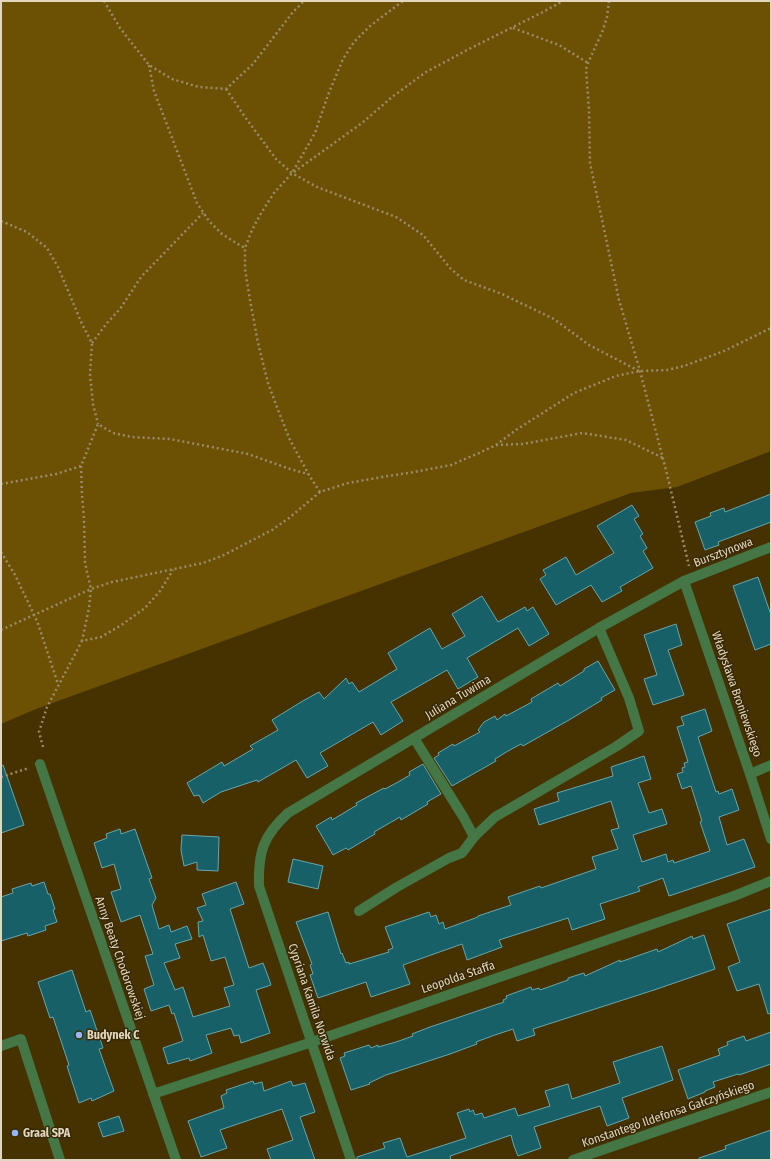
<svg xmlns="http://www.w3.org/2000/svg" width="772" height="1161" font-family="'Fira Sans Condensed',sans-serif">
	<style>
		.green { fill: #6c5003 }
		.building { fill: #186067; stroke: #65a7ae }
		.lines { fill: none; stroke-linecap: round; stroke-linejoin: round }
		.path { stroke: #9b8c68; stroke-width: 2.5; stroke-dasharray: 2 3; stroke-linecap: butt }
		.minor { stroke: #457646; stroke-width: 10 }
		.poi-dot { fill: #95b6fd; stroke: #382905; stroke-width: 1.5 }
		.labels { text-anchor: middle; stroke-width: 3; stroke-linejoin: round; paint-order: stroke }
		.street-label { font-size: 12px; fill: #e2d6be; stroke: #382905 }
		.poi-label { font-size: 12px; font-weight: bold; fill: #e2d6be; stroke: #382905; text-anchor: start }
	</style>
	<rect width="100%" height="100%" fill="#453200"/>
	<path class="green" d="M1,1H771V451L677,487L631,493L36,709L1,724Z"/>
	<g class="building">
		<path d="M771,494V522L718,542L719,545L705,550L695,522L711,516L710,513L724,508L725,512Z"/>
		<path d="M632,505L639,516L634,519L643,534L640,536L647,548L643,551L653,568L620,587L622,591L602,602L591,585L556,605L540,579L546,575L543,570L566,557L576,575L614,553L597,526Z"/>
		<path d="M758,577L771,615V644L755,650L733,586Z"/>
		<path d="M482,596L498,622L525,607L527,611L533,607L549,634L529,646L518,628L467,658L478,677L458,689L447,670L391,702L403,721L381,735L373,722L320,753L328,766L307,778L296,760L258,782L257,780L221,792L203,803L199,795L194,796L187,783L222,762L224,766L253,749L250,746L278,730L272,720L301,702L319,692L324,699L346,678L349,684L352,682L359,692L397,669L388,653L430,628L442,649L465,636L452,614Z"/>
		<path d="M676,624L682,645L668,650L684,695L653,705L644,679L657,675L644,635Z"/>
		<path d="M598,661L615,690L601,698L602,700L569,720L523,746L521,744L508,751L495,759L496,761L452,786L434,758L439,755L438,753L453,744L454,746L480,732L478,730L484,722L495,716L497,720L505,714L506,716L532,702L531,699L558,683L560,686L584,671V669Z"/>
		<path d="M705,709L712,731L698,737L716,792L718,791L719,794L732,789L739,810L719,817L727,845L744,839L755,867L669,896L663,878L638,887L640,891L600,904L605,919L572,930L568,918L499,940L502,947L467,960L462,944L403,965L410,984L371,997L366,982L318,998L310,975L313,974L310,965L312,964L296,922L328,912L341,954L342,953L346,963L349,962V964L389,952L388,950L393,948L385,927L429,912L431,917L436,915L439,924L443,922L445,929L478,917V916L511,905L508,897L540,886L541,888L596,869L592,857L618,849L611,830L619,828L611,801L539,825L534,809L559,801L557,793L613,776L611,767L644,756L651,779L638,783L649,813L662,809L667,824L633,835L642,862L666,854L668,862L673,860L674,863L710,851L700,822L702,821L691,786L682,789L677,774L683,772L682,768L685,767L684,763L688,762L677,727L684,725L681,717Z"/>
		<path d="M423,764L441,794L427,802L428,804L401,820L400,817L374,832L375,834L348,850L346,848L333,855L316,826L331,817L332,820L357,805L356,803L384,788L385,789L398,782L410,775L409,772Z"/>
		<path d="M3,765L24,825L1,833V766Z"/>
		<path d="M120,829L121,834L135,829L152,878L149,879L156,898L152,905L159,929L169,925L171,932L187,926L192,939L175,944L180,958L164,963L175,990L183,987L193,1017L230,1006L224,988L234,985L225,957L211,961L203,935L199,937L198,922L203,921L197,908L206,905L202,894L236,882L244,904L230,909L249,968L263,963L269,979L271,985L256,990L270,1033L241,1043L239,1035L234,1036L231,1028L206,1035L212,1053L190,1061L189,1058L168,1064L163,1048L183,1041L174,1013L172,1014L169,1005L151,1011L144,989L154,985L145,956L153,954L140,915L121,922L111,892L121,889L114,864L102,868L94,843L107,838L106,834Z"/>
		<path d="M182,835L219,837L218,871L197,870V862L184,866L181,850Z"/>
		<path d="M293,859L323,866L318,889L288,882Z"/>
		<path d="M44,882L48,894H50L55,909L53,910L57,922L45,926L46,930L28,936L27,933L1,941V897L13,893L12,889L31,883L32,886Z"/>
		<path d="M771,909V1013L768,1014L759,984L737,991L728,967L740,962L727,924Z"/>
		<path d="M704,935L715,969L654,990L533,1029L535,1035L517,1041L513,1029L495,1035L476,1042L477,1044L450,1054L386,1075L369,1083L370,1084L351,1090L340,1058L345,1056L344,1053L369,1045L371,1048L378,1045V1047L396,1042L413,1036L412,1034L430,1027L504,1002L503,1000L507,998L506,996L531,987L532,990L539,988L540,990L568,980V978L584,973L585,976L620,960V962L657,949L658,952L692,936L693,939Z"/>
		<path d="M72,970L86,1012L90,1010L103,1048L99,1049L114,1091L92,1101L91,1098L79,1103L67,1066L69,1065L53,1017L50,1018L38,982Z"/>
		<path d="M771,1032V1064L739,1075L738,1074L713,1082L715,1087L705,1091V1092L688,1099L678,1070L720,1055L718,1049L728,1045L727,1042L744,1036L746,1041Z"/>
		<path d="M662,1046L673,1080L622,1098L629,1118L607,1126L600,1106L534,1127L541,1148L518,1156L514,1146L511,1135L450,1156L451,1160H357V1157L385,1148L383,1143L400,1138L407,1157L466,1138L457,1113L469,1109L470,1112L473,1110L475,1115L482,1113L484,1118L515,1108L518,1116L550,1106L545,1091L568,1084L572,1099L620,1083L613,1062Z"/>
		<path d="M253,1081L254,1084L262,1082L264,1091L291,1081L293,1086L305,1083L315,1112L300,1117L315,1160H271L267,1149L293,1140L282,1109L220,1130L227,1148L201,1157L188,1121L224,1108L221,1096L227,1093L226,1090Z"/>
		<path d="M119,1116L124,1131L103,1137L98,1123Z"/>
		<path d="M771,1130V1160H699V1158L726,1149L725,1146Z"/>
	</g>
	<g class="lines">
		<g class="path">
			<path d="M104,1L120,28L149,65L172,79L199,87L226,89L253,64L293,12L304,1"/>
			<path d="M609,1L607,17L603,30L588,63L586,69L589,110L590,163L619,300L640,371L667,474L689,566"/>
			<path d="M513,28L559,45L588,63"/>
			<path d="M149,65L154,91L197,203L209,221L222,234L236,243L245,248"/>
			<path d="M226,89L245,117L276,159L292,173L317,187L396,217L423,235L451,269L464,280L502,294L554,319L589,345L639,371"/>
			<path d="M294,172L362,123L392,97L426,72L469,49L541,13L563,1"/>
			<path d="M1,221L27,232L47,248L58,267L82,324L92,343L90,374L93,404L98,424"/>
			<path d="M92,343L107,323L120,309L141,277L203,213"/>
			<path d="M496,445L523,444L582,433L626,440L663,458"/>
			<path d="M81,466L82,495L84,519L85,563L91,589L89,608L82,641"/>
			<path d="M1,484L56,474L81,466L98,424L113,433L132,437L170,439L248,454L290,469L308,474"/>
			<path d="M320,492L309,475L290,440L278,410L268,383L258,343L250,300L245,269V248L252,230L260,215L274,193L292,173L315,133L328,95L343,59L354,42L370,26L403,1"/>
			<path d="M1,552L15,575L37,621L58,684"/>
			<path d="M1,630L91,589L112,582L203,563L224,555L272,530L289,518L320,492L348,483L388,476L414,472L451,465L479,453L496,445L516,430L574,393L616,376L640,371L667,370L684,366L724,351L771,328"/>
			<path d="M43,747L39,732L47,707L82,641L101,637L120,626L145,608L160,591L173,570"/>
			<path d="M1,777L29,768"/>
		</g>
		<g class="minor">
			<path d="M684,581L750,774L771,839"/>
			<path d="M40,764L176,1160"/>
			<path d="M750,774L771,765"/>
			<path d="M474,837L495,817L617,746L639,731L629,698L599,628"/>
			<path d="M359,911L397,887L449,858L462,853L474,837L464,818L414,738"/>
			<path d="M1,1046L21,1039L60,1160"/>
			<path d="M153,1094L312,1042L734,896L771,881"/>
			<path d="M351,1160L259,886C258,852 263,836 288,813L599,628L684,581L771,547"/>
			<path d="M573,1160L771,1092"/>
		</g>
	</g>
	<g class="poi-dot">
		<circle cx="79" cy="1035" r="4"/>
		<circle cx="15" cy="1133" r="4"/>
	</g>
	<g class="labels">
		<g class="street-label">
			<text transform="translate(723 552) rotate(-21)" y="4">Bursztynowa</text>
			<text transform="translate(737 694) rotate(71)" y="4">Władysława Broniewskiego</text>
			<text transform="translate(458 697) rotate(-31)" y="4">Juliana Tuwima</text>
			<text transform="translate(120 958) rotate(71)" y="4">Anny Beaty Chodorowskiej</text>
			<text transform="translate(458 977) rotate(-19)" y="4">Leopolda Staffa</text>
			<text transform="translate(312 1002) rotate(71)" y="4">Cypriana Kamila Norwida</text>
			<text transform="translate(668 1114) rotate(-19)" y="4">Konstantego Ildefonsa Gałczyńskiego</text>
		</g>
		<g class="poi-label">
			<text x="87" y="1039">Budynek C</text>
			<text x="23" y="1137">Graal SPA</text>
		</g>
	</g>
	<rect width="772" height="1161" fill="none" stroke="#e2d6be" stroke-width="4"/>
</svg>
